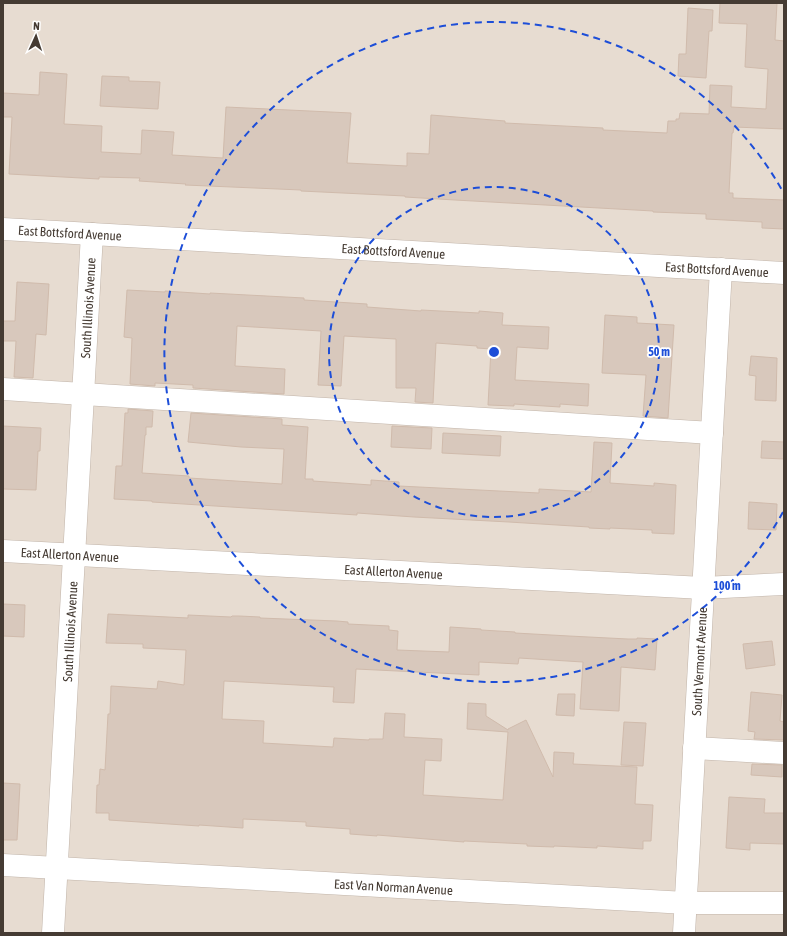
<svg xmlns="http://www.w3.org/2000/svg" width="787" height="936" font-family="'Asap Condensed',sans-serif">
	<style>
		.residential { fill: #e7dcd1 }
		.building { fill: #d8c8bc; stroke: #d0bbac }
		.lines { fill: none; stroke-linecap: round; stroke-linejoin: round }
		.minor-casing { stroke: #c1b4a9; stroke-width: 23 }
		.minor { stroke: #fff; stroke-width: 22 }
		.ring { fill: none; stroke: #1d4ed8; stroke-width: 2; stroke-dasharray: 7 5 }
		.labels { text-anchor: middle; stroke-width: 3.5; stroke-linejoin: round; paint-order: stroke }
		.street-label { font-size: 13px; fill: #453b33; stroke: #fff }
		.centre { fill: #1d4ed8; stroke: #fff; stroke-width: 2 }
		.ring-label { font-size: 12px; text-anchor: middle; font-weight: bold; fill: #1d4ed8; stroke: #fff; stroke-width: 3.5; stroke-linejoin: round; paint-order: stroke }
	</style>
	<rect width="100%" height="100%" fill="#f3ece4"/>
	<rect class="residential" x="3" y="3" width="781" height="930"/>
	<g class="building">
		<path d="M720,3H777L775,40L784,41V129L734,127L733,133H732L729,193H733V198L784,200V229L762,228V222L706,219V214L653,212V211L455,200L405,197V196L301,191V190L185,185L186,184L139,181L140,178L99,177V179L9,174L12,117H3V93L39,95L40,72L67,74L64,124L102,126L101,152L141,154L142,130L174,132L172,155L223,158L226,107L351,113L347,163L407,166V153L429,154L431,115L505,121V123L603,128V130L667,133L668,121H676V119H679L680,113L709,114L710,85L732,86L731,107L766,109L768,69L745,67L747,24L719,23Z"/>
		<path d="M688,8L713,10L712,31H709L706,78L678,76L679,54H686Z"/>
		<path d="M102,76L129,77V81L160,82L158,109L100,106Z"/>
		<path d="M17,282L49,284L46,335L36,334L33,378L14,377L16,341H3V321H15Z"/>
		<path d="M127,290L165,292V291L210,294V293L304,298V300L367,304V307L421,311V310L479,313V311L503,313L502,325L549,327L548,349L517,347L515,380L589,384L588,406L560,404V407L514,404V406L488,405L491,349L477,348V346L436,343L433,403L415,402L416,388H396V339L344,336L341,386L318,385L321,331L237,326L235,366L285,369L284,394L193,388V385L155,383V386L130,384L132,338L124,337Z"/>
		<path d="M605,315L637,317V323L674,325L668,418L643,416L646,375L602,373Z"/>
		<path d="M751,356L777,358L776,401L755,400L756,376L749,375Z"/>
		<path d="M128,409L153,411L152,427H146V435H145L142,473L189,476V478L282,484L284,449L241,447L188,442L191,413L282,419V425L308,427L305,479H313V481L371,485V480L399,482V486L539,493V489L591,492L594,442L612,443L610,483L654,486V483L676,485L674,534L652,533V530L610,528V529L589,528V527L509,522L414,517L357,513V515L152,502V501L114,499L116,466H122L125,413H128Z"/>
		<path d="M3,426L41,428L40,451H38L36,490L3,489Z"/>
		<path d="M392,426L432,428L431,449L391,447Z"/>
		<path d="M443,433L501,436L500,456L442,453Z"/>
		<path d="M762,441L784,442V459L761,458Z"/>
		<path d="M749,502L777,504L776,530L748,529Z"/>
		<path d="M3,604L25,605L24,637L3,636Z"/>
		<path d="M108,614L188,618V615L231,617L232,616H239L260,617V618L337,621L348,622V624L389,626V630L398,631L397,650L449,652L450,627L481,629V630L515,632V633L569,636L628,639H637V638L657,639L655,670L621,667L619,711L580,709L583,662L519,658L518,664L479,662V675L356,669L354,703L333,702L334,687L224,681L222,719L264,721L263,743L333,747L334,738L369,740V739H383L385,713L405,714L404,737L442,739L441,761L425,760L423,795L503,800L508,732L467,729L468,703L486,704V716L508,730V729L526,720L553,777L554,752L574,753L573,764L637,767L635,804L653,805L651,841H643V849L597,846V848L554,846V847L527,846V844L464,841V842L377,835V836L350,834V829L306,826V822L243,819V828L199,825V826L109,820V813H96L97,785H99L100,769L105,770L108,714H110L111,686L157,689L158,681L184,685L186,650L143,648V644L106,643Z"/>
		<path d="M772,641L775,665L746,669L743,644Z"/>
		<path d="M751,692L782,695L780,721L784,722V740L754,739L755,732L748,731Z"/>
		<path d="M558,694H575L574,716L556,715Z"/>
		<path d="M624,722L646,723L643,766L621,765Z"/>
		<path d="M752,764L782,765V777L751,775Z"/>
		<path d="M3,783L20,784L17,840H3Z"/>
		<path d="M729,797L765,799L764,813H784V844L750,843V850L726,848Z"/>
	</g>
	<g class="lines">
		<defs>
			<g id="minor">
				<path id="s1" d="M3,229L784,273"/>
				<path d="M3,389L712,433"/>
				<path id="s2" d="M3,551L703,588L784,584"/>
				<path d="M694,748L784,753"/>
				<path id="s3" d="M3,865L686,903H784"/>
				<path id="s4" d="M53,933L92,234"/>
				<path id="s5" d="M684,933L721,269"/>
			</g>
		</defs>
		<use href="#minor" class="minor-casing"/>
		<use href="#minor" class="minor"/>
	</g>
	<g class="ring">
		<circle cx="494" cy="352" r="165"/>
		<path d="M783 512A330 330 0 1 1 783 192"/>
	</g>
	<g class="labels">
		<g class="street-label">
			<text dy="5" stroke="none"><textPath href="#s1" startOffset="67">East Bottsford Avenue</textPath></text>
			<text dy="5" stroke="none"><textPath href="#s1" startOffset="391">East Bottsford Avenue</textPath></text>
			<text dy="5" stroke="none"><textPath href="#s1" startOffset="715">East Bottsford Avenue</textPath></text>
			<text dy="5" stroke="none"><textPath href="#s4" startOffset="626">South Illinois Avenue</textPath></text>
			<text dy="5" stroke="none"><textPath href="#s2" startOffset="67">East Allerton Avenue</textPath></text>
			<text dy="5" stroke="none"><textPath href="#s2" startOffset="391">East Allerton Avenue</textPath></text>
			<text dy="5" stroke="none"><textPath href="#s4" startOffset="302">South Illinois Avenue</textPath></text>
			<text dy="5" stroke="none"><textPath href="#s5" startOffset="272">South Vermont Avenue</textPath></text>
			<text dy="5" stroke="none"><textPath href="#s3" startOffset="391">East Van Norman Avenue</textPath></text>
		</g>
	</g>
	<circle cx="494" cy="352" r="6" class="centre"/>
	<g class="ring-label">
		<text x="659" y="356">50 m</text>
		<text x="727" y="590">100 m</text>
	</g>
	<rect width="787" height="936" fill="none" stroke="#453b33" stroke-width="8"/>
	<g transform="translate(36 36) rotate(3)" stroke="#ffffff" stroke-width="3" paint-order="stroke">
	<path d="M0-3L7 15L0 10L-7 15Z" fill="#453b33"/>
	<text y="-6" font-size="11" font-weight="bold" text-anchor="middle" fill="#453b33">N</text>
	</g>
</svg>
